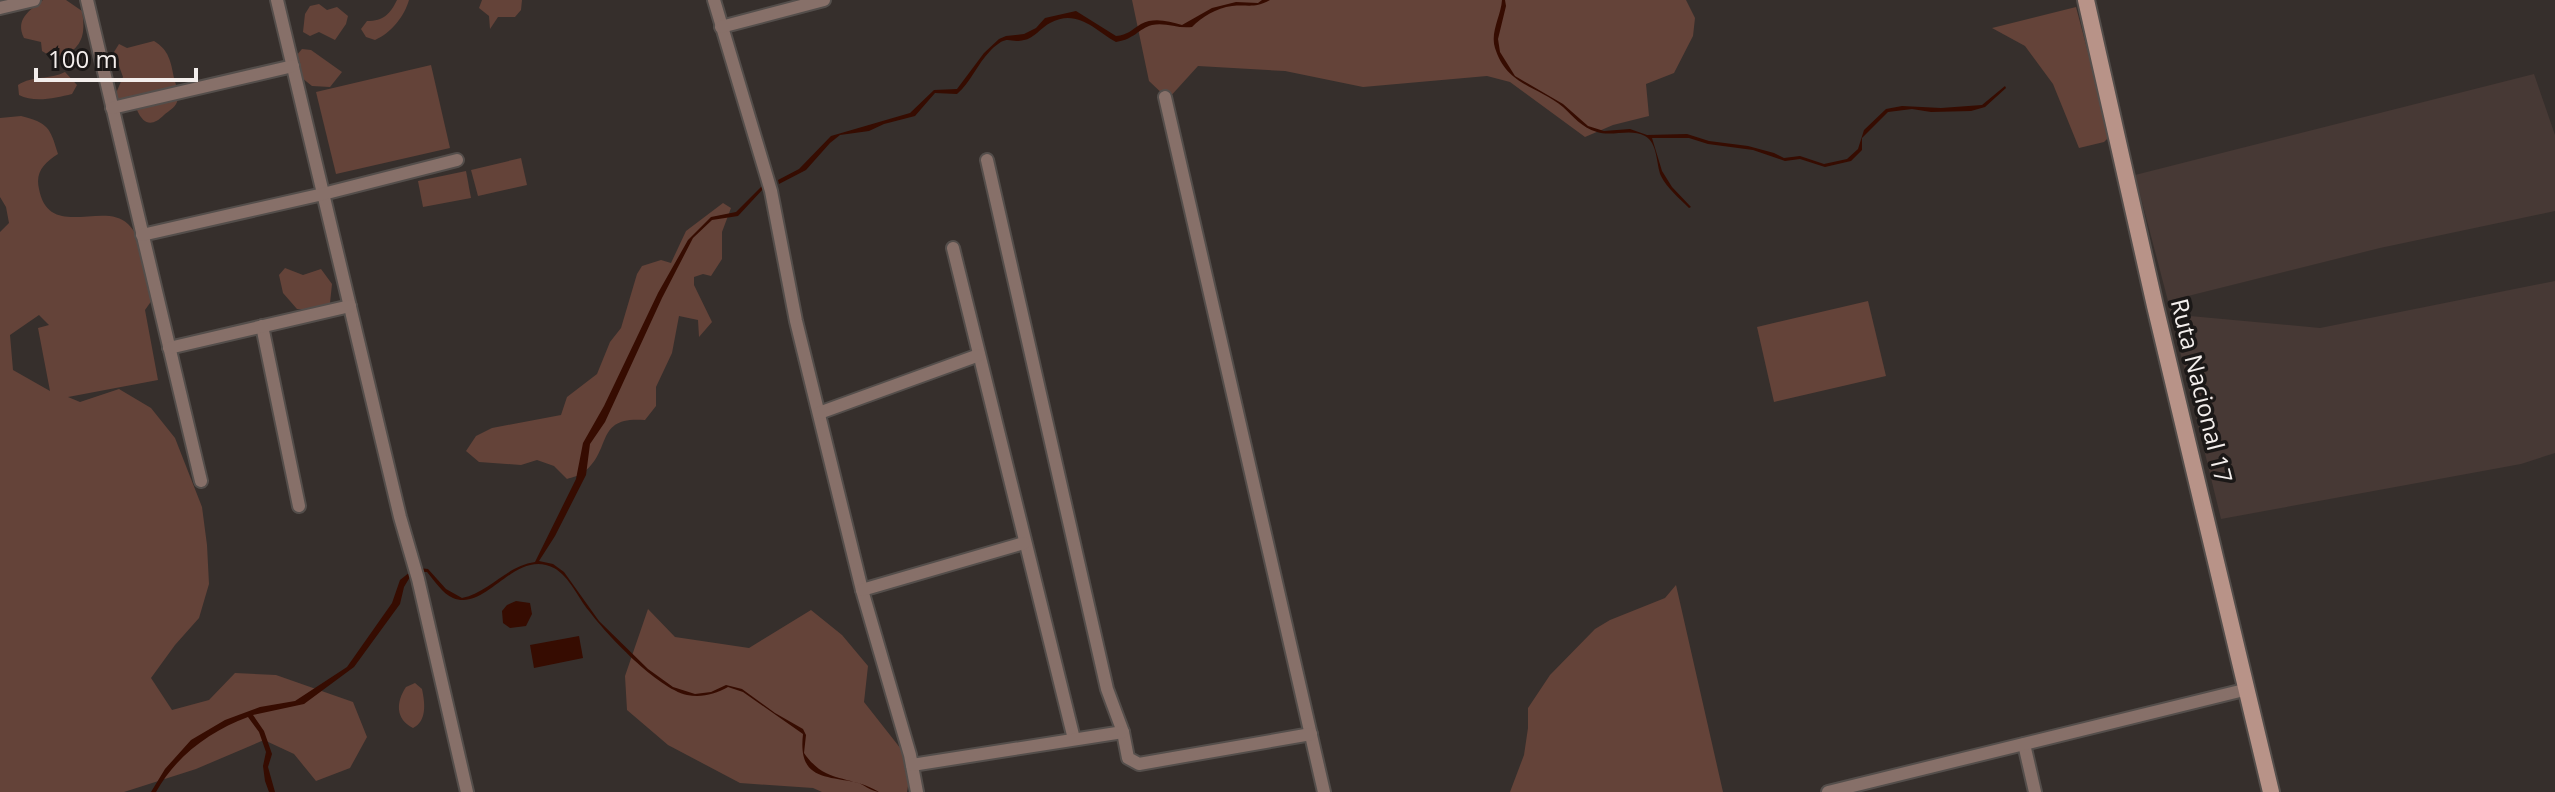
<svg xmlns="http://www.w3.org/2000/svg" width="2555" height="792" font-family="'Open Sans',sans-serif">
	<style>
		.built { fill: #473935 }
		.green { fill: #644339; fill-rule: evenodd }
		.water { fill: #360c01 }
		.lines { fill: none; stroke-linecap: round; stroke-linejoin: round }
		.street-casing { stroke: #544e4b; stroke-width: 16 }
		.secondary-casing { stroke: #544e4b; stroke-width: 20 }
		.street { stroke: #877069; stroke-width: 12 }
		.secondary { stroke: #b89388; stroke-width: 16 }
		.labels { text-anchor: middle; stroke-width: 7; stroke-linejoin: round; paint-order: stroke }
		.street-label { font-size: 24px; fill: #f3eeec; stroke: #1b1817 }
	</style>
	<rect width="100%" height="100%" fill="#362f2c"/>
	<g class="built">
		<path d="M2534,74L2555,135V211L2380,248L2168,301L2135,175Z"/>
		<path d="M2555,281V453L2521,464L2221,519L2168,302L2189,298L2190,316L2320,328Z"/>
	</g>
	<g class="green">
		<path d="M43,0H66L82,11C83,17 84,25 83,32C80,52 59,63 42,51L41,42L24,38C15,19 29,11 43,0Z"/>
		<path d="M397,0H409C404,17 391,33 375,40L366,37L361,29L367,21C384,21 390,14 397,0Z"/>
		<path d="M482,0H522L521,10L515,17H498L490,29L489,16L479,8Z"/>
		<path d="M1132,0H1686L1695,18L1693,36L1674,73L1646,84L1649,116L1613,125L1585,137L1510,82L1487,76L1363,87L1285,71L1198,66L1168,99L1149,81Z"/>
		<path d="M319,4L327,10L337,7L348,16L346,24L335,40L319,32L310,36L303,32L305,14L310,6Z"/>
		<path d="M2076,7L2110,136L2104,142L2079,148L2053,84L2025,46L1992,28Z"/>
		<path d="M154,41C169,50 171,62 174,78C176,87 181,92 177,102C175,108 168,111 164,115C153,126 144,126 137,110L116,103V93L123,77L114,52L119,44L127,48Z"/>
		<path d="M302,49L311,50L342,72L330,87L312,86L297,74L296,56Z"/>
		<path d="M431,65L450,148L336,174L316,92Z"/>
		<path d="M65,72L77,85L72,94C56,98 34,103 19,95L18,85C33,75 50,80 65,72Z"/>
		<path d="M21,116C48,123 50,127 58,154C44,163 35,172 39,189C49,241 104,200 128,224C142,237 152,275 157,293L145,310L158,380L68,397L80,402L119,389L151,408L175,438L202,507L207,545L209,584L199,618L175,645L151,678L172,710L209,700L235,673L276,675L353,702L367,737L350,768L316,781L294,754L264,740L196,769L124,792H0V232L9,223L6,207L0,197V118ZM39,315L49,325L38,328L50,391L13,370L10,335Z"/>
		<path d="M521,158L527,185L478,196L471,170Z"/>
		<path d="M466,171L471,198L423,207L418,181Z"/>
		<path d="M723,203L731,208L722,232V259L711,276L703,274L694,277V285L712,322L699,337L698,320L679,316L672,353L656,387V406L645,420C594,416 613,449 584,472C580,476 572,477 567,479L554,466L537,460L521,465L479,462L466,451L476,436L492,428L561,415L567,397L597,374L610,342L621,328L637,274L642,266L661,260L671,263L686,231Z"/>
		<path d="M285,268L303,275L321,269L332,284L330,303L324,310L297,309L283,293L279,275Z"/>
		<path d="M1868,301L1886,376L1774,402L1757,327Z"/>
		<path d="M1676,585L1723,792H1510L1524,755L1528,728V708L1550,675L1595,629L1610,620L1665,598Z"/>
		<path d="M648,609L675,637L749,648L811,610L842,635L868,666L864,702L912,763L907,792H822L813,788L740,783L668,745L627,710L625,676Z"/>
		<path d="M415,683L422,689C425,703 427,721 413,728C395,719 396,702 406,687Z"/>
	</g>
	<g class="water">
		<path d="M1262,0H1270C1253,9 1248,4 1232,6C1216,8 1202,17 1192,27C1178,29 1166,22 1152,25C1138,29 1135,39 1116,42C1095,30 1077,8 1050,23C1042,27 1033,39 1024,40C1008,44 1009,33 991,50C977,64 971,82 957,94L935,93L915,116L884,124L869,131L840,135L830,143L806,170L779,184L778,180L799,169L831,136L910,113L934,90L957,89L984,53L999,39L1006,36L1024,34L1036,28L1045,18L1076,11L1116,36C1128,35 1131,30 1141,24C1154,17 1168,21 1182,25L1212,8L1236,2L1258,3Z"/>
		<path d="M1502,0H1505L1506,6L1498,39L1500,52L1515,76L1563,104L1588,126L1604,131L1630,129L1647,135L1687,134L1709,141L1748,146L1774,153L1784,158L1800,156L1824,164L1847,159L1858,149L1864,130L1886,109L1902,106L1941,108L1982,105L2005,86L2006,88L1985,107L1971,111L1931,112L1912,109L1888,112L1862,138V150L1851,161L1825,167L1800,159L1785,161L1753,150L1708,144L1689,138H1652L1662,171L1672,187L1691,207L1689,208C1679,198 1667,188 1661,176C1656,164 1658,143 1645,136C1630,128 1612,137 1597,132C1581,127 1574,117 1563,107C1538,86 1507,86 1495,48C1490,32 1501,16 1502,0Z"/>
		<path d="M763,185L764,188L738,216L712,220L693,238L662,298L605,422L590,444L586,475L555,536L539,561L553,564L564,572L599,621L648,669L673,687L695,694L711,692L726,685L742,689L775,713L803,729L806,735L804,753C826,785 849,774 879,792C870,791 864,784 855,782C823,776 798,778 803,734L743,692L728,687C715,694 702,698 687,695C657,688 607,635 589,611C578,598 570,577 554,568C514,548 487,612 453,598C443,594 434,580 427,572H420L419,568L428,569L446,589L462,598C490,592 506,566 535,562L576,479L583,443L604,406L658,293L688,240L711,217L736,212Z"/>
		<path d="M410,572V577L404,587L400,604L354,667L304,704L253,715L264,731L272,754L268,767L275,792H269L265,781L263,766L266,752L259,732L248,717C210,731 176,756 156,792H151L165,769L191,740L225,720L260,707L295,701L347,667L392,603L400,580Z"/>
		<path d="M516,601L530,603L532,614L526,626L510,628L503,623L502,611L507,605Z"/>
		<path d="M579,636L583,658L534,668L530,645Z"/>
	</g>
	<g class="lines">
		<defs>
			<g id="street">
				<path d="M87,0L201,481"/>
				<path d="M277,0L400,517L418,579L467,792"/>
				<path d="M714,0L771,191L796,321L862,590L910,755L917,792"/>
				<path d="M0,8L34,0"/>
				<path d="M721,27L824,0"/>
				<path d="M1165,97L1324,792"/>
				<path d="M112,108L293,66"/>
				<path d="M987,160L1107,689L1123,732L1128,758L1139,764L1311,734"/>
				<path d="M142,235L323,194L457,160"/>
				<path d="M953,248L1074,739"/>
				<path d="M262,326L299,506"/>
				<path d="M169,348L350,306"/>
				<path d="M819,413L979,355"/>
				<path d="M862,590L1024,543"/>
				<path d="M2024,744L2035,792"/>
				<path d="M912,765L1123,732"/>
				<path d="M1828,792L2248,689"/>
			</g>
			<path id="secondary" d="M2086,0L2155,306L2271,792"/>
		</defs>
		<use href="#street" class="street-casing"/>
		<use href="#secondary" class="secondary-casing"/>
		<use href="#street" class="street"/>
		<use href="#secondary" class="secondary"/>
	</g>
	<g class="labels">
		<g class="street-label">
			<text transform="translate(2201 391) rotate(76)" y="8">Ruta Nacional 17</text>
		</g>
	</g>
	<path d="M36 68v12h160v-12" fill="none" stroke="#f3eeec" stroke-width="4"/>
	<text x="48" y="68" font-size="24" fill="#f3eeec" stroke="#1b1817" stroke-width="6" paint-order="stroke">100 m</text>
</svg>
